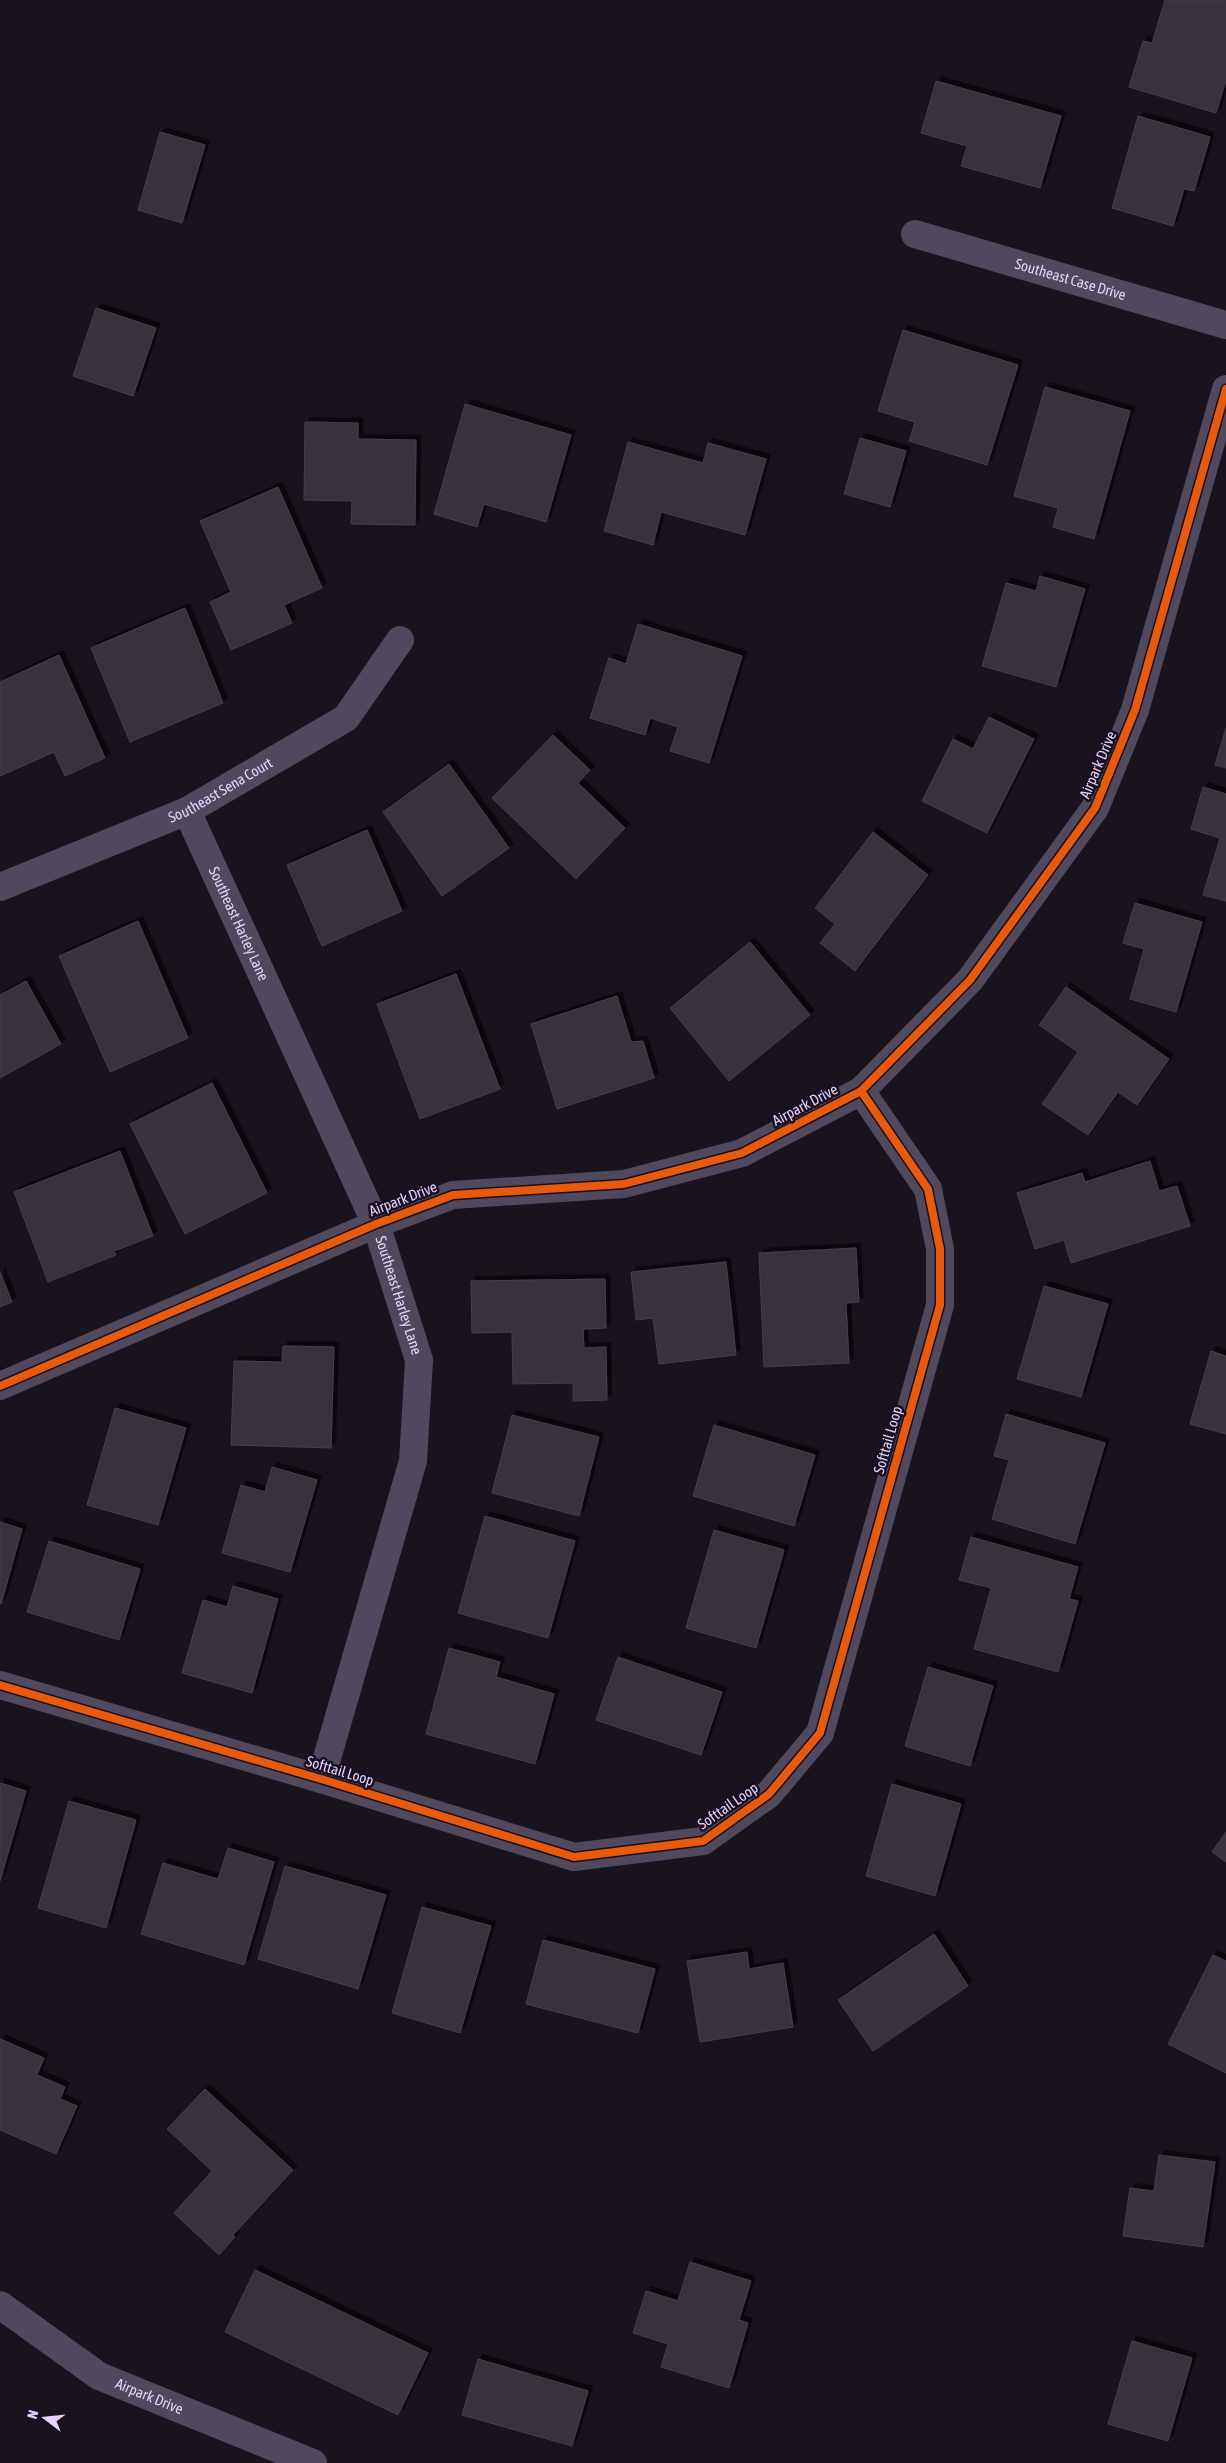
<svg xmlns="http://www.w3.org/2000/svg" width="1226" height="2463" font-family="'Asap Condensed',sans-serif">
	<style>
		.building { fill: #37303e; stroke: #483d4f; filter: url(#shadow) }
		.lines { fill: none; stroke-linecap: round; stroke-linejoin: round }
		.street { stroke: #50485c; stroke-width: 28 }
		.cycleway-casing { stroke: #180f20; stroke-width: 11 }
		.cycleway { stroke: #e8590c; stroke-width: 8 }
		.labels { text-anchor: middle; stroke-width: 5; stroke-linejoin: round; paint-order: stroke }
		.street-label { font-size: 15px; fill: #e5d1fb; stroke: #180f20 }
	</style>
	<defs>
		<filter id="shadow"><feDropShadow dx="4.5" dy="-4.5" stdDeviation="0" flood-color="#0009"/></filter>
	</defs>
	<rect width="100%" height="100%" fill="#18131c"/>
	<g class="building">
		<path d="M1165,0H1226V80L1216,113L1129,87L1143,41L1152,43Z"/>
		<path d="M936,81L1061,116L1040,188L961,166L967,146L921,133Z"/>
		<path d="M1138,116L1210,137L1194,191L1184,189L1173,226L1112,208Z"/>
		<path d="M160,132L205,145L182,223L138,210Z"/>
		<path d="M96,308L156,328L133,396L73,376Z"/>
		<path d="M903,330L1018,365L987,465L909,441L915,422L878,411Z"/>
		<path d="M1045,387L1130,411L1094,539L1053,527L1058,508L1014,496Z"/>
		<path d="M465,404L571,435L546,522L484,504L477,527L434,514Z"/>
		<path d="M305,422L358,423V439L416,440L415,525L351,524L352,501L304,500Z"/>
		<path d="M860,438L906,451L890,507L844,494Z"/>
		<path d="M628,442L703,463L708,443L766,459L745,535L661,512L653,545L604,531Z"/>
		<path d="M278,487L322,588L284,605L292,623L231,650L210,602L231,592L200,521Z"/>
		<path d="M1040,576L1085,589L1056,687L982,666L1006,583L1036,591Z"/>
		<path d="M185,608L223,703L130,742L91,648Z"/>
		<path d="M638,624L742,656L709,763L670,751L678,727L650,718L645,735L590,718L609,658L626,664Z"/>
		<path d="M59,655L105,758L65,776L54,752L0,776V682Z"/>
		<path d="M989,717L1034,739L987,833L922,801L953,739L973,749Z"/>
		<path d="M1226,728V768L1215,765Z"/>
		<path d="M553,735L590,770L578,783L625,828L576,879L492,798Z"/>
		<path d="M449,764L509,848L442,896L383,812Z"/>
		<path d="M1203,787L1226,794V901L1203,895L1220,838L1191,829Z"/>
		<path d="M367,830L402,911L322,946L287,865Z"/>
		<path d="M873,832L928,875L855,971L820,943L835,924L815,908Z"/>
		<path d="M1135,903L1202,922L1176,1012L1130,999L1144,949L1123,943Z"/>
		<path d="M138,921L188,1038L110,1072L59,956Z"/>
		<path d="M750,942L810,1015L729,1081L670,1008Z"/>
		<path d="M456,974L500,1089L420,1119L377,1004Z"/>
		<path d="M26,981L61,1044L0,1078V995Z"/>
		<path d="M1066,987L1169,1059L1137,1105L1118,1092L1088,1135L1042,1104L1078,1052L1039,1025Z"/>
		<path d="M617,996L631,1042L643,1041L654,1078L557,1109L531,1024Z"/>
		<path d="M212,1083L267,1193L185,1234L130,1124Z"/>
		<path d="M120,1151L153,1236L114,1251L116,1255L48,1282L14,1192Z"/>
		<path d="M1150,1161L1159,1191L1177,1186L1190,1226L1071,1263L1064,1240L1035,1249L1017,1193L1082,1173L1085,1182Z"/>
		<path d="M856,1248L859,1302L846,1303L849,1363L764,1367L759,1253Z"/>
		<path d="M726,1262L736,1355L659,1364L653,1318L636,1320L631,1272Z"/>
		<path d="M0,1272L12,1302L0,1307Z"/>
		<path d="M605,1279L606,1328L583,1329L584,1348L606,1347L607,1400L573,1401V1383L513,1384L512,1332L472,1333L471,1281Z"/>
		<path d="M1044,1286L1108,1304L1081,1397L1017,1379Z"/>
		<path d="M283,1346L334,1347L331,1448L231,1445L234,1361L282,1362Z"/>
		<path d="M1211,1351L1226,1356V1434L1190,1424Z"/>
		<path d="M115,1408L186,1428L158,1525L87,1505Z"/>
		<path d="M1006,1414L1105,1443L1075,1544L992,1519L1009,1460L994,1456Z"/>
		<path d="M512,1415L599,1437L579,1516L492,1493Z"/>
		<path d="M714,1425L815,1455L794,1526L693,1496Z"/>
		<path d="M272,1467L317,1480L290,1572L222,1553L241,1485L265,1492Z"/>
		<path d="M485,1516L575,1541L548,1638L458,1613Z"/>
		<path d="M0,1522L22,1529L1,1604H0Z"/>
		<path d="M714,1530L784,1550L756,1648L686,1628Z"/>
		<path d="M971,1537L1078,1567L1069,1599L1078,1601L1058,1672L974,1649L991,1588L959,1580Z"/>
		<path d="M49,1541L140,1569L119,1640L27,1612Z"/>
		<path d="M233,1586L278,1599L252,1693L182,1673L203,1600L227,1607Z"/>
		<path d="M449,1648L500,1662L496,1677L554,1694L535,1764L426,1734Z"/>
		<path d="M618,1657L722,1692L701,1755L596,1720Z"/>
		<path d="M928,1667L993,1686L970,1766L905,1746Z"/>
		<path d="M0,1783L26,1791L0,1881Z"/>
		<path d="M892,1784L961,1804L935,1896L866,1876Z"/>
		<path d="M69,1801L136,1820L106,1928L38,1908Z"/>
		<path d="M1226,1832V1862L1212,1852Z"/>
		<path d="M228,1848L274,1862L244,1965L141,1934L163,1863L218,1879Z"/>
		<path d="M285,1866L386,1895L358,1989L258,1959Z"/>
		<path d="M422,1907L491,1926L460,2033L392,2013Z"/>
		<path d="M934,1934L968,1986L873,2051L838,2000Z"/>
		<path d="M543,1940L655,1969L638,2033L526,2004Z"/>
		<path d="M747,1952L749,1969L783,1963L793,2027L700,2042L687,1961Z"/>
		<path d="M1213,1955L1226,1961V2073L1168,2044Z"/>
		<path d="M0,2039L44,2058L37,2075L65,2087L60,2099L77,2106L56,2154L0,2130Z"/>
		<path d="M205,2089L293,2170L233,2235L235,2237L219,2255L174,2213L212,2171L167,2129Z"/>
		<path d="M1159,2155L1215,2162L1203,2247L1123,2236L1130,2188L1154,2191Z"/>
		<path d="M690,2262L751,2281L739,2320L748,2323L729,2388L661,2367L668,2344L633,2333L646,2291L678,2301Z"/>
		<path d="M255,2270L428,2353L398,2415L225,2332Z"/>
		<path d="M1132,2341L1192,2358L1168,2441L1108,2424Z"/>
		<path d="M478,2359L588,2391L572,2446L462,2415Z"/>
	</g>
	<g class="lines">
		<g class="street">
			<path id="s1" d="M915,234L1226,325"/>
			<path id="s2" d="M187,811L376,1224L419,1360L413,1461L321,1779"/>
			<path id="s3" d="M0,887L187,811L346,718L400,640"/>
			<path d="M0,1386L376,1224L453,1195L624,1184L742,1153L861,1091L970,980L1095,808L1135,710L1226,389"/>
			<path d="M0,1685L321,1779L574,1857L703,1841L769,1794L820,1733L940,1305V1249L928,1189L861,1091"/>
			<path id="s4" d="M0,2305L99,2376L313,2463"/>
		</g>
		<defs>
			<g id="cycleway">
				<path d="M0,1386L376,1224L453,1195L624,1184L742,1153L861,1091L970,980L1095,808L1135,710L1226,389"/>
				<path d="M0,1685L321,1779L574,1857L703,1841L769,1794L820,1733L940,1305V1249L928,1189L861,1091"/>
			</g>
		</defs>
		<use href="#cycleway" class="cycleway-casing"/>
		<use href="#cycleway" class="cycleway"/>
	</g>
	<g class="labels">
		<g class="street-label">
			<text dy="5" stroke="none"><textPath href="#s1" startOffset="162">Southeast Case Drive</textPath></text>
			<text transform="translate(1098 765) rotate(-67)" y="5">Airpark Drive</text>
			<text dy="5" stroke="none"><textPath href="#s3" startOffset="241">Southeast Sena Court</textPath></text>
			<text dy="5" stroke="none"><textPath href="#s2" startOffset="124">Southeast Harley Lane</textPath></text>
			<text transform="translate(805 1105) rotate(-28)" y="5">Airpark Drive</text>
			<text transform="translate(403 1199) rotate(-21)" y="5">Airpark Drive</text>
			<text dy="5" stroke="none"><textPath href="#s2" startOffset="529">Southeast Harley Lane</textPath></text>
			<text transform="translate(888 1440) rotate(-74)" y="5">Softtail Loop</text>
			<text transform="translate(340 1771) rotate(17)" y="5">Softtail Loop</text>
			<text transform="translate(728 1806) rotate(-35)" y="5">Softtail Loop</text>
			<text dy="5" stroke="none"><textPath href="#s4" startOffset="176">Airpark Drive</textPath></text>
		</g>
	</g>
	<g transform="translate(45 2418) rotate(286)" stroke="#180f20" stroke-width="4" paint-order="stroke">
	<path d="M0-4L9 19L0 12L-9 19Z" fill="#e5d1fb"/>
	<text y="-8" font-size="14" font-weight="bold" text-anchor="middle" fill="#e5d1fb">N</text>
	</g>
</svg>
